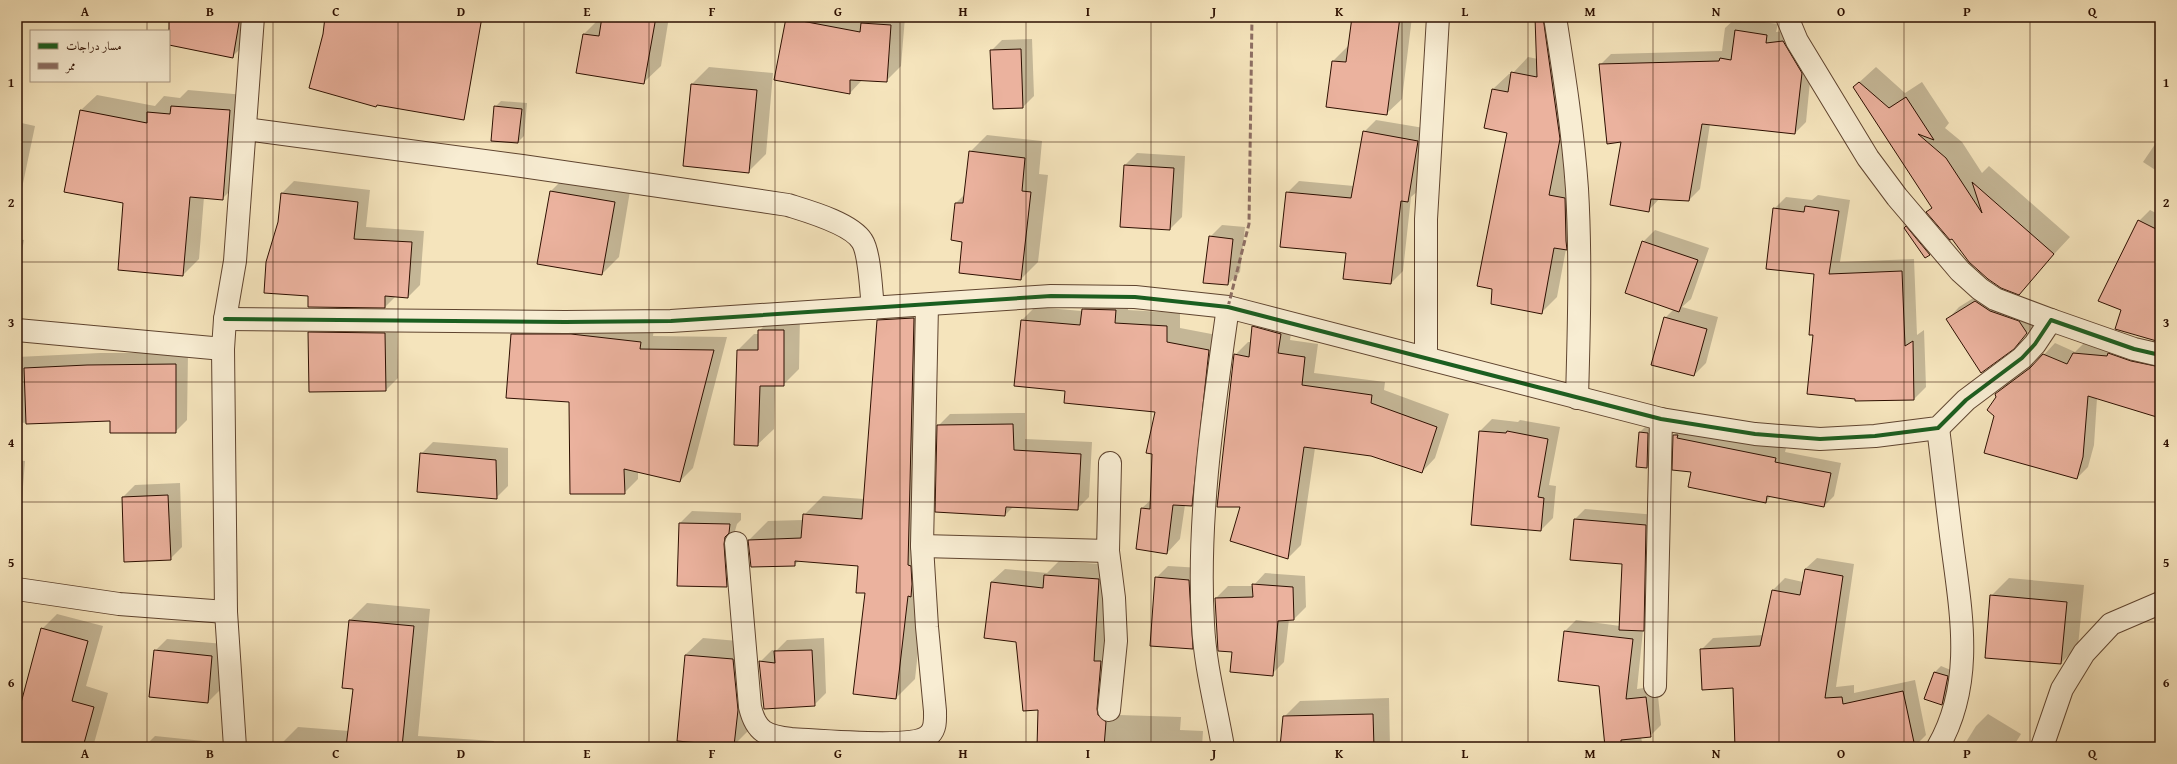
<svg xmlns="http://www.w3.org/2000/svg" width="2177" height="764" font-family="'Gentium Book Plus',Amiri,serif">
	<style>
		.shadow { fill: #0003 }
		.building { fill: #ebb29e; stroke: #2d0f00 }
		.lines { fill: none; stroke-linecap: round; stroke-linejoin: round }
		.street-casing { stroke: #5f442f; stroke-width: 24 }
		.street { stroke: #f8edd3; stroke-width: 22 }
		.quiet { stroke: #8d6e63; stroke-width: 3; stroke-dasharray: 6 3; stroke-linecap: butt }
		.cycleway-casing { stroke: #f8edd3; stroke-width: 6 }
		.cycleway { stroke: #1b5e20; stroke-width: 4 }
		.grid { fill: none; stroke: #2d0f00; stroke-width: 1; stroke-opacity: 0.55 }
		.neatline { fill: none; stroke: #2d0f00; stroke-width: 1.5 }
		.grid-label { font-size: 13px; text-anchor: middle; font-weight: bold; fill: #2d0f00 }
	</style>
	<rect width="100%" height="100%" fill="#f5e4bc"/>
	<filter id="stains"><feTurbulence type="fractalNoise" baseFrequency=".005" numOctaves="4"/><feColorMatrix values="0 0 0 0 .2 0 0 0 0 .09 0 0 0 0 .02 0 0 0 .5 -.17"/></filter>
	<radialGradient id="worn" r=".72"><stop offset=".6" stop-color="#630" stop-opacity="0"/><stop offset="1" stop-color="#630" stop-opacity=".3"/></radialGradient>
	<g class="shadow">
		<path d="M171,17H250L244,45L232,57L169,44L168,31Z"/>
		<path d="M601,17H669L661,66L643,83L584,34Z"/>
		<path d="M787,17H905L901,66L886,81L863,79L850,93L776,79Z"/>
		<path d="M1353,17H1412L1402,99L1386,114L1328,106L1333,61L1348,46Z"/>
		<path d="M1536,17H1560L1575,123L1564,180L1580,183L1582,234L1566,249L1557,297L1541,313L1508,132L1485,127L1493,89L1509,74H1512L1528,57L1538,59Z"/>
		<path d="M1836,17H1878L1836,22Z"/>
		<path d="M1736,18L1778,24L1776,32L1794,30L1812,61L1806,122L1795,133L1710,124L1700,189L1689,200L1660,198L1648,211L1622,141L1600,65L1611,54L1722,51L1725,28Z"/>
		<path d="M1032,39L1034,96L1023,107L994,108L991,51L1002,40Z"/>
		<path d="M709,67L773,73L766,154L748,172L692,84Z"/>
		<path d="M1876,67L1905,93L1922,82L1949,123L1945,128L1962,142L1982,173L1989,166L2070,237L2018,293L1952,238L1928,212L1932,207L1854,87Z"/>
		<path d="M188,90L245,95L238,183L222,199L204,197L199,259L183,275L124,202L81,110L97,95L155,106L164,96L180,98Z"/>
		<path d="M501,101L527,103L524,136L518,142L495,107Z"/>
		<path d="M1376,120L1430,129L1420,189L1411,197L1403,271L1391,283L1287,193L1299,181L1354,186L1364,132Z"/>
		<path d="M17,122L35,126L17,212Z"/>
		<path d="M987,135L1042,141L1039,174L1048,175L1038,262L1021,279L964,241L956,203L965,194L970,152Z"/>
		<path d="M2160,137V173L2143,162Z"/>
		<path d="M1137,153L1185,156L1182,217L1170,229L1125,165Z"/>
		<path d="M568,174L631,185L619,257L602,274L538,263L551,191Z"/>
		<path d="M294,181L370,190L366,227L424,231L420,285L408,297L396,296L385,307L309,295L282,193Z"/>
		<path d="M1818,195L1850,200L1840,262L1914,259L1917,335L1924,330L1926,387L1914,399L1856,398L1814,334L1815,274L1774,209L1786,197L1812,200Z"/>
		<path d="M2150,210L2160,215V342L2116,328L2122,309L2139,221Z"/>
		<path d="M1912,221L1935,248L1929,254L1905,228Z"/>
		<path d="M1222,225L1245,227L1240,272L1228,284L1210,237Z"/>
		<path d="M1655,230L1709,248L1691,299L1682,307L1718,317L1706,363L1694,375L1665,318L1674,309L1643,242Z"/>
		<path d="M17,239L24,240L17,277Z"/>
		<path d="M1988,289L2038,321L2018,342L1948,319L1959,307Z"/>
		<path d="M1096,296L1129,297L1128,310L1180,313V328L1222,336L1205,491L1191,505H1185L1180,539L1167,553L1142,508L1152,499L1156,411L1066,390L1022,320L1035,307L1082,311Z"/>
		<path d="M933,300L926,580L915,679L896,698L859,565L799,561L794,565L749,540L768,521L803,520L804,515L823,496L864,499L878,320L897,301Z"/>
		<path d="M1267,314L1293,321L1290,340L1318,344L1314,373L1385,382L1384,390L1449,414L1435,458L1422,472L1371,455L1315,448L1301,545L1288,558L1241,506L1235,355L1248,342H1251L1253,327Z"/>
		<path d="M775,315H800L799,369L783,385H775L774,429L757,445L738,350L754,334H759V331Z"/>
		<path d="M321,321H397L398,378L386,390L309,333Z"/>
		<path d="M525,321L654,329L653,336L727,337L693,468L680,481L638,471V479L624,493L570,401L512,334Z"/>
		<path d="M2085,342L2160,354V417L2097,398L2094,445L2088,467L2077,478L1995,415L1998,397L1996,394L2007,383L2040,359L2055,343L2075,352Z"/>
		<path d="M100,353H188L187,420L175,432L111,420L17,423V357Z"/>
		<path d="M1025,413V439L1092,442L1089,497L1077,509L1014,506L1005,515L938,426L950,414Z"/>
		<path d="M1492,419L1518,422L1520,420L1560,427L1549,485L1556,486L1553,518L1541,530L1480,431Z"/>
		<path d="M1685,425L1687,427L1786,448L1785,452L1841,463L1834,496L1824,506L1771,496L1766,502L1692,471L1674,435Z"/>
		<path d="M1646,426L1654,427L1653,461L1647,467L1640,432Z"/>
		<path d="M433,442L508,448V486L496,498L421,454Z"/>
		<path d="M17,460L25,461L21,512L17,517Z"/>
		<path d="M180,483L182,547L170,559L123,497L135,485Z"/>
		<path d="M1585,509L1657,515L1654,619L1643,630L1637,689L1657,686L1661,725L1650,736L1641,737L1643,747H1605L1606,746L1600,685L1565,631L1576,620L1620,626L1623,563L1574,520Z"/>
		<path d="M692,511L741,513V520L737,524L735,531L739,574L727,586L680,523Z"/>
		<path d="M1817,558L1854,564L1836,687L1854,685V693L1915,680L1926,735L1914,747H1736L1734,687L1701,650L1713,638L1764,635L1773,590L1785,578L1803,582L1805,569Z"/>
		<path d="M1059,561L1112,565L1119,715L1181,717L1180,730L1203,731L1202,747H1038L1039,709L1017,641L991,582L1005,569L1047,573Z"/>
		<path d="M1168,566L1201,568L1204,636L1192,648L1156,578Z"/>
		<path d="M1265,573L1305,576L1306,607L1294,619H1289L1284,662L1272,674L1233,651L1216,598L1228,586H1253Z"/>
		<path d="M2009,578L2084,585L2078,646L2061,663L1986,657L1991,596Z"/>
		<path d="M367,603L430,609L418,736L494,741V747H281V744L298,727L349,731L354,688L344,687L350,620Z"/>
		<path d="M57,614L103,626L86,686L108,693L93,747H17V722L42,629Z"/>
		<path d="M703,638L750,642L751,728L734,745L685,655Z"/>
		<path d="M824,638L826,693L814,705L760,662L772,650H777L787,640Z"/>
		<path d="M167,639L224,644L220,690L208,702L155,651Z"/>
		<path d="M1941,666L1953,671L1947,698L1942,704L1926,698L1935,672Z"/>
		<path d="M1389,698L1390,747H1278V742L1282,739L1284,717L1300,701Z"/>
		<path d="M1988,714L2021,734L2013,747H1963L1976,726Z"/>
		<path d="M155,736L213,742V747H144Z"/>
	</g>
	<g class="building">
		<path d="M169,17H240L233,58L169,45Z"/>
		<path d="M325,17H482L464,120L377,105L376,107L309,88L323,34Z"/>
		<path d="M602,17H656L644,84L576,73L583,34L599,36Z"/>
		<path d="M1352,17H1400L1387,115L1326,107L1332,61L1346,62Z"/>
		<path d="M1535,17H1543L1560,139L1549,195L1565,198L1566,241L1567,250L1554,248L1542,314L1491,304L1492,289L1477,286L1507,133L1484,128L1492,89L1508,92L1511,72L1537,77Z"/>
		<path d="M786,18L860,32L861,23L891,25L887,82L850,80V94L774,80Z"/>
		<path d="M1735,30L1767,35L1766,43L1783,41L1802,73L1795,134L1702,124L1689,201L1651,199L1649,212L1610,205L1621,142L1607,144L1599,64L1719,61L1720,58L1731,60Z"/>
		<path d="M1021,49L1023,108L993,109L990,50Z"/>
		<path d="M1859,82L1889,108L1906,97L1934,140L1918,134L1946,158L1982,213L1972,182L2054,254L2019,295L2001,288L1988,279L1969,262L1952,239L1950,240L1926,212L1932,208L1853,87Z"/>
		<path d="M691,84L757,90L749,173L683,166Z"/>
		<path d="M171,106L230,110L223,200L190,197L183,276L118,270L123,203L64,192L80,110L147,123V112L170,114Z"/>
		<path d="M494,106L522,109L518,143L491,141Z"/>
		<path d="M1363,131L1418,141L1408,202L1401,201L1391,284L1343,279L1346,253L1280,247L1286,192L1351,198Z"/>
		<path d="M969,151L1025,158L1022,191L1031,192L1021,280L959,273L962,242L951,240L955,203H963Z"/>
		<path d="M1124,165L1174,168L1170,230L1120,227Z"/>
		<path d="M550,191L615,202L602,275L537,264Z"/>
		<path d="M281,193L358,202L354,239L412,242L408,298L385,296V308L308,307V296L264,293L266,262L278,222Z"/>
		<path d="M1805,206L1839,211L1829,274L1902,271L1905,346L1913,341L1914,400L1855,401V399L1807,394L1813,335H1809L1814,274L1766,269L1773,208L1804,212Z"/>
		<path d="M2138,220L2160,231V342L2115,329L2121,310L2098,301Z"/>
		<path d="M1906,226L1930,255L1925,258L1904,228Z"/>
		<path d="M1209,236L1233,239L1228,285L1203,283Z"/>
		<path d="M1642,241L1698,260L1679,312L1625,293Z"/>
		<path d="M1975,301L1990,311L2019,321L2027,333L2014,349L1981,373L1946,319Z"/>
		<path d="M1082,309L1116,310L1115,323L1167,326V342L1209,350L1192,506L1173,505L1167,554L1136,549L1141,508L1150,509L1152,454L1146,453L1155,412L1064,403L1065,391L1014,386L1021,320L1080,325Z"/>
		<path d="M1664,317L1707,329L1694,376L1651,365Z"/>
		<path d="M914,318L908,565L911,566L912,584L911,597L908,596L896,699L853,694L865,593H856L858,566L795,561V566L751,567L748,540L801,538L803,514L862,519L877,320Z"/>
		<path d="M1252,326L1281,334L1278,353L1305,357L1302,385L1372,395L1371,403L1437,427L1422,473L1371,456L1304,447L1288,559L1230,541L1240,507H1217L1234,354L1249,357Z"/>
		<path d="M758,330H784V386H760L758,446L734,445L737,350H758Z"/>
		<path d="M308,332L385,333L386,391L309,392Z"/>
		<path d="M511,334H571L641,342L640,349L714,350L680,482L624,469L625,494H570L569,402L506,398Z"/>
		<path d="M2073,353L2107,356L2108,353L2131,361L2160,367V418L2088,396L2083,457L2077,479L1984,453L1994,416L1987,410L1996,397L1995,394L2030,368L2043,354L2067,364Z"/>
		<path d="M176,364V433H110V421L26,424L24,368L87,365Z"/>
		<path d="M1013,424L1014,450L1081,454L1078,510L1006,507L1005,516L935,512L937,425Z"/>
		<path d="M1479,431L1506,433L1507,431L1548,439L1538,497L1544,498L1541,531L1471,525Z"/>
		<path d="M1639,432L1648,433L1647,468L1636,467Z"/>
		<path d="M1673,435H1678L1677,438L1776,458L1775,462L1831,473L1824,507L1767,496L1766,503L1688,487L1691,472L1672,470Z"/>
		<path d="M420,453L496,460L497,499L417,492Z"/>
		<path d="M168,495L171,560L124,562L122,497Z"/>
		<path d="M1574,519L1646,525L1644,631L1619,630L1622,564L1570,560Z"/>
		<path d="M679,523L730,524L729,533L725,537L724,544L727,587L677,586Z"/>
		<path d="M1805,569L1843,576L1825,698L1842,697L1843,704L1903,691L1915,747H1735L1733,688L1702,690L1700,649L1760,646L1772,590L1800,595Z"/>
		<path d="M1044,575L1099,579L1094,661H1101L1097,709L1098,715L1106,722L1104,747H1037L1038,710L1023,711L1016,642L984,638L991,582L1043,588Z"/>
		<path d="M1155,577L1189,580L1193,649L1150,646Z"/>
		<path d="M1252,584L1293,587L1294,620L1278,621L1273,676L1230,672L1232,652L1218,651L1215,598L1253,597Z"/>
		<path d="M1990,595L2067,602L2061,664L1985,658Z"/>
		<path d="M349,620L414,626L402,747H346L353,689L342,688Z"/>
		<path d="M41,628L88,641L72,701L94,707L83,747H17V718Z"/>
		<path d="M1564,631L1633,639L1626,699L1646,697L1651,737L1621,740V747H1605L1599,686L1558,681Z"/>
		<path d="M154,650L212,656L208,703L149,697Z"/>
		<path d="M812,650L815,706L764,709L759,661L775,663L774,651Z"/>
		<path d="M685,655L733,659L738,710L734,746L677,741Z"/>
		<path d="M1934,672L1948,676L1942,705L1924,699Z"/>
		<path d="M1373,714L1374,747H1280L1283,716Z"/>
	</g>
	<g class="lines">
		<defs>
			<g id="street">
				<path d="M1555,17C1564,74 1573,131 1577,189C1581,258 1579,328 1577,398"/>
				<path d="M1787,17L1797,41L1868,158L1897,197L1960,271L1980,289L1995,299L2051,320"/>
				<path d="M245,129L522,166L788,205C807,211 851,223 862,241C870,253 871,292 873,308"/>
				<path d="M225,319L565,322L671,321L1051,296L1135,297L1228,307L1661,419L1755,434L1820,439L1875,436L1938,428L1966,400L2022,358L2035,344L2051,320L2134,349L2160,355"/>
				<path d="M17,330L223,349"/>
				<path d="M1426,358V219L1438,17"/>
				<path d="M1938,428C1943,466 1947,505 1952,543C1961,613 1975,682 1938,747"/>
				<path d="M736,543L750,707C756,732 766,736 791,739C815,740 917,750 930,734C936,728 935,719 935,711L927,627L922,546L927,305"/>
				<path d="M922,546L1108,551"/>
				<path d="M17,589L119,604L226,612"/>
				<path d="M1655,686L1661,419"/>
				<path d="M1109,710L1116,641L1114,598L1108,551L1110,463"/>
				<path d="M235,747L226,612L223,349L225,319L235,261L253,17"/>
				<path d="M1223,747C1216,706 1205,666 1203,624C1197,518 1213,412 1228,307"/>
				<path d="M2042,747L2062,689L2084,653L2111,624L2160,603"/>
			</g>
		</defs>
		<use href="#street" class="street-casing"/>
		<use href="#street" class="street"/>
		<path class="quiet" d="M1228,307L1249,224L1252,17"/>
		<defs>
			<path id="cycleway" d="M225,319L565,322L671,321L1051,296L1135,297L1228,307L1661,419L1755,434L1820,439L1875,436L1938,428L1966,400L2022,358L2035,344L2051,320L2134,349L2160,355"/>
		</defs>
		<use href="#cycleway" class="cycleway-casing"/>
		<use href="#cycleway" class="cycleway"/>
	</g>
	<path class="grid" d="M147,17V31M273,17V747M398,17V747M524,17V747M649,17V747M775,17V747M900,17V747M1026,17V747M1151,17V747M1277,17V747M1402,17V747M1528,17V747M1653,17V747M1779,17V747M1904,17V747M2030,17V747M147,81V747M17,142H2160M17,262H2160M17,382H2160M17,502H2160M17,622H2160"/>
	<rect width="2177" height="764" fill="none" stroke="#f5e4bc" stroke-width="44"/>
	<rect x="30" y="30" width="140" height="52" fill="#f8edd3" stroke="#a7947f"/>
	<rect x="38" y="43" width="20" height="6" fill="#1b5e20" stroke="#a7947f"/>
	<text x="66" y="50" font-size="12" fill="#2d0f00">مسار دراجات</text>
	<rect x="38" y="63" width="20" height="6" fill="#8d6e63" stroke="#a7947f"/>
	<text x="66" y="70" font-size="12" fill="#2d0f00">ممر</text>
	<rect x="22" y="22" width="2133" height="720" class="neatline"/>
	<g class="grid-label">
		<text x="85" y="16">A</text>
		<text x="210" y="16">B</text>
		<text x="336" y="16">C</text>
		<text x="461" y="16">D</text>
		<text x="587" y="16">E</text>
		<text x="712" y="16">F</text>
		<text x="838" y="16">G</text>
		<text x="963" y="16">H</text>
		<text x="1088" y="16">I</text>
		<text x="1214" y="16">J</text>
		<text x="1339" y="16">K</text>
		<text x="1465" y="16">L</text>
		<text x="1590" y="16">M</text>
		<text x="1716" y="16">N</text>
		<text x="1841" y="16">O</text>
		<text x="1967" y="16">P</text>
		<text x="2092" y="16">Q</text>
		<text x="11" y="87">1</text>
		<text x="2166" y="87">1</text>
		<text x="11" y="207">2</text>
		<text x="2166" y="207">2</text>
		<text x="11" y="327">3</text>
		<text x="2166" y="327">3</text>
		<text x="11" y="447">4</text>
		<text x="2166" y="447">4</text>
		<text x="11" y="567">5</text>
		<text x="2166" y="567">5</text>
		<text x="11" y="687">6</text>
		<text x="2166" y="687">6</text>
		<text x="85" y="758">A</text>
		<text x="210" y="758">B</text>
		<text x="336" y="758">C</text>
		<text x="461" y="758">D</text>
		<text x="587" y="758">E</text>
		<text x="712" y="758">F</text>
		<text x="838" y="758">G</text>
		<text x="963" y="758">H</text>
		<text x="1088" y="758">I</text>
		<text x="1214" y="758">J</text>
		<text x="1339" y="758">K</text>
		<text x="1465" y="758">L</text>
		<text x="1590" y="758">M</text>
		<text x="1716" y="758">N</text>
		<text x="1841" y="758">O</text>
		<text x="1967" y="758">P</text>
		<text x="2092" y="758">Q</text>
	</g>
	<rect width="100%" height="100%" filter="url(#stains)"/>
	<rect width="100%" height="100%" fill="url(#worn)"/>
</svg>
